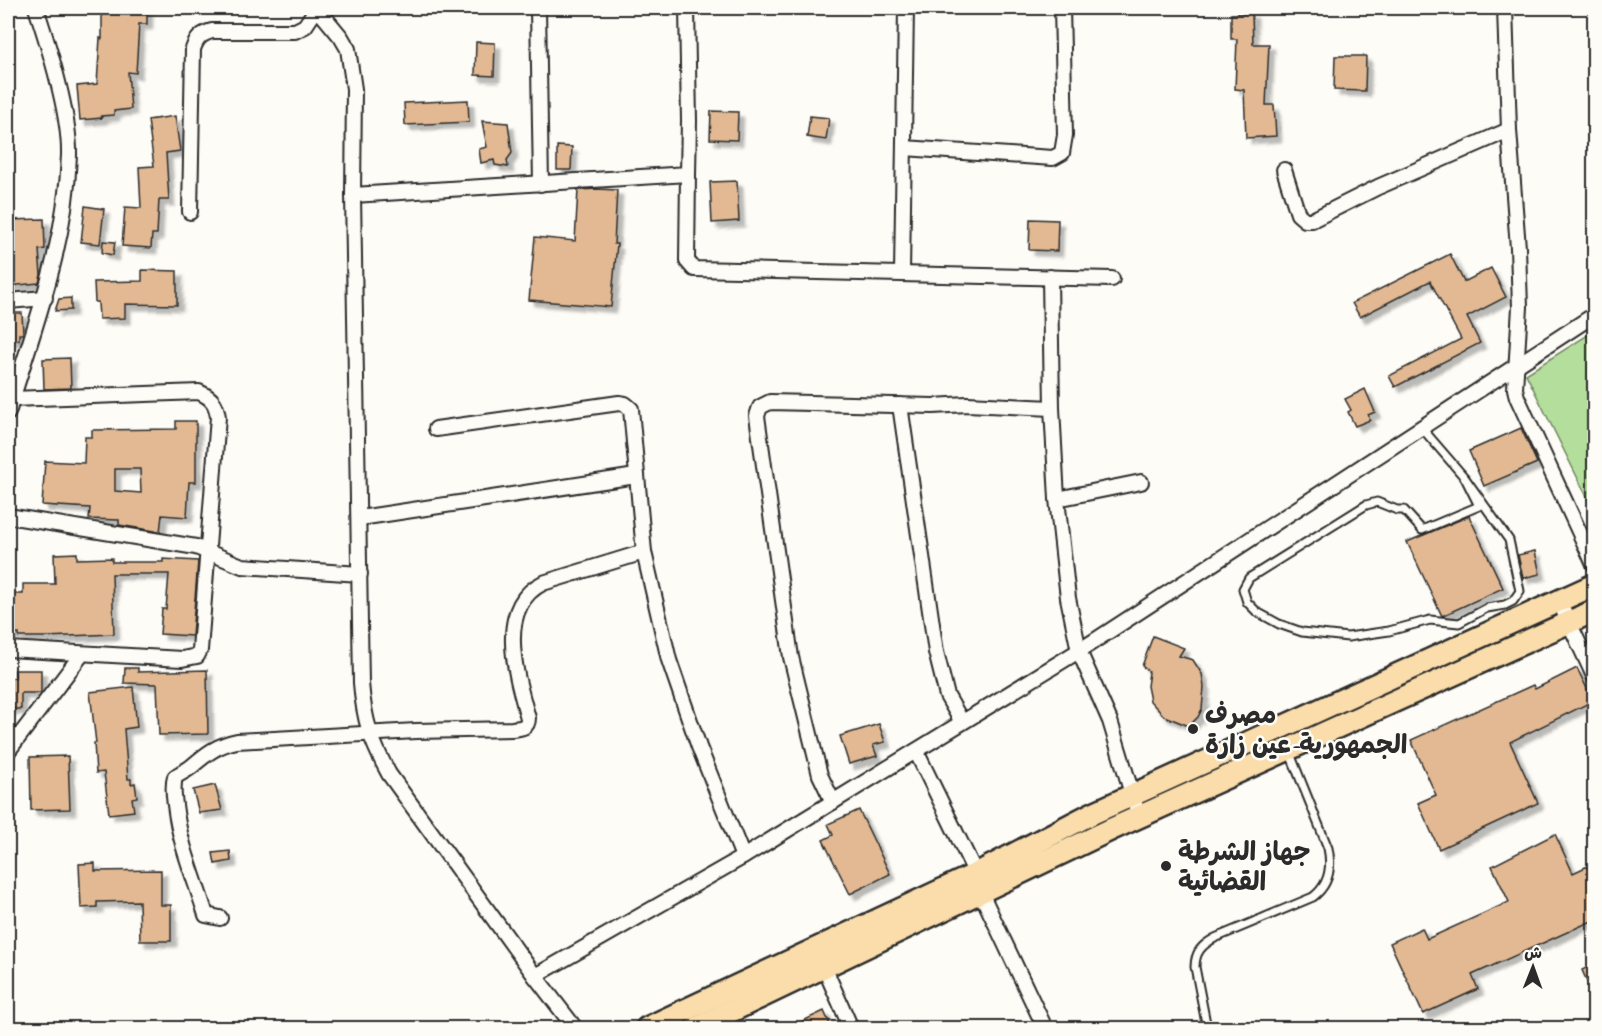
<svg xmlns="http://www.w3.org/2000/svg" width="1602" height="1036" font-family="Caveat,'Playpen Sans Arabic',sans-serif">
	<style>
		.green { fill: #b4de9b; stroke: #708463; stroke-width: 1.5 }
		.building { fill: #e2b992; stroke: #2b2b2b; stroke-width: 1.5; fill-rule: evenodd; filter: url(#shadow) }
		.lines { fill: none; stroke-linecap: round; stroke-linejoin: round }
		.service-casing { stroke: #2b2b2b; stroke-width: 11 }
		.minor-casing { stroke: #2b2b2b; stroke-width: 18 }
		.trunk-casing { stroke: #2b2b2b; stroke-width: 26 }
		.service { stroke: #fdfcf7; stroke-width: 7 }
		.minor { stroke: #fdfcf7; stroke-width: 14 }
		.trunk { stroke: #faddab; stroke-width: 21 }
		.poi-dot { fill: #2b2b2b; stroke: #fdfcf7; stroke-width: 2 }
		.labels { text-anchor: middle; stroke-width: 5; stroke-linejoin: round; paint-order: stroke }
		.poi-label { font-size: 26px; font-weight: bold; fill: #2b2b2b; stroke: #fdfcf7; text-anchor: start }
	</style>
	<defs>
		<filter id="shadow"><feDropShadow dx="5.5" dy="5.5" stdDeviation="1.5" flood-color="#0004"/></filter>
	</defs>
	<rect width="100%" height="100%" fill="#fdfcf7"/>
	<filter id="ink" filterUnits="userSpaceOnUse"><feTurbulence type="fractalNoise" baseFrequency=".0167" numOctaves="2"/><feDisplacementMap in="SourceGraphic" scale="12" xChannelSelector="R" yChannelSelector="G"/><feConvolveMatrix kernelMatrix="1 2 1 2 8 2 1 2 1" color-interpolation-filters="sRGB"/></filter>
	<g filter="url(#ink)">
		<path class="green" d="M1594,331V511L1526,374Z"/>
		<g class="building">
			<path d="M102,8H147V24H139L136,73L128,72L131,109L114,111V115L101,116L102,118L80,120L77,86L97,84L100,38L102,39Z"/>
			<path d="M1252,13L1253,44H1269L1266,105H1274L1276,136L1246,138L1244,90L1235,89L1237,39H1231V14Z"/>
			<path d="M476,42L495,43L494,76L475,75Z"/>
			<path d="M1335,56H1366L1365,91L1334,90Z"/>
			<path d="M468,100L469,122L405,125L404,103Z"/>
			<path d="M711,111L738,112L737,140L710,139Z"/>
			<path d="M175,116L180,151L166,153L169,200H159L157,234H152L151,248L122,246L125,207L141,208L139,167L154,166L148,120Z"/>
			<path d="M810,116L829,118L826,140L807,137Z"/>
			<path d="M482,121L508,123L512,153L507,160L508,167L495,165L494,160L481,163L479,149L487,147Z"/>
			<path d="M557,146L572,147L571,170H557Z"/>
			<path d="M737,181L739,221L712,223L710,182Z"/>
			<path d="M597,189L617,190L614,244H617L611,307L529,300L535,237L575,241L578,190Z"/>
			<path d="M85,206L104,209L100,244L81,242Z"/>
			<path d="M44,219L45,249L39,250L41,275L39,283L8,286V220Z"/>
			<path d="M1030,219L1058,220L1057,251L1029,250Z"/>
			<path d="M103,241L115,242L113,255L102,253Z"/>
			<path d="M1450,254L1464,282L1491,268L1506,297L1467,317L1480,343L1395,387L1389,376L1461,339L1430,281L1360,317L1352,303Z"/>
			<path d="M142,270L177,271V305L125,304V318L99,319L98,302H95L94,282L142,281Z"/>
			<path d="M71,298V310L55,311L59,299Z"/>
			<path d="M8,313H22L23,334H19V340H8Z"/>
			<path d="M70,358L71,388L44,389L43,359Z"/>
			<path d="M1365,389L1375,412L1368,415L1370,420L1355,426L1348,412L1351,410L1345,399Z"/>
			<path d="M176,421H196V482H189L187,517L162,515L160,532L155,531L119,525V520L89,519L90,508L42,505L45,461L84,463L85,437H92V430L176,429ZM115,469H140L141,493L115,491Z"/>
			<path d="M1521,428L1537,463L1484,486L1469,451Z"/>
			<path d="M1469,516L1503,588L1442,616L1407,542Z"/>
			<path d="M1535,551L1540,574L1523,578L1518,555Z"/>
			<path d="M77,553V559L112,558V562H163V559L198,561L192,636L160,634L162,609H166L169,574H112L114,634L46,637H19V634H8V594H23V584H55L54,554Z"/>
			<path d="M1153,636L1184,648L1179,656L1193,660L1202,674L1204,687L1202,709L1198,717L1189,726L1164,716L1150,701L1147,686L1149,672L1142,666Z"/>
			<path d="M125,668H138V672L207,670L208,734L159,735L157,684L124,683Z"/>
			<path d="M1577,668L1593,701L1510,742L1538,803L1439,849L1418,803L1436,795L1411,740L1533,685L1535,689Z"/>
			<path d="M15,670H41V693H21V709H8V677L15,678Z"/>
			<path d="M133,687L137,727L124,729L128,779H131V784L135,783L137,797L132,798L134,811L109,814L104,772L96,773L94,743H96L90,692Z"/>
			<path d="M879,724L885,742L873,745L877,756L849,764L840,736Z"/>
			<path d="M68,756L70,809L31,810L30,757Z"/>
			<path d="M215,785L222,810L199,813L193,790Z"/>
			<path d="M859,810L890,874L850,894L823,840L833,835L828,824Z"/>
			<path d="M1555,834L1573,873L1594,863V920L1472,975L1478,989L1423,1014L1390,943L1422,928L1427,939L1509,902L1492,866Z"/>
			<path d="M230,851L231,861L215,864L213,853Z"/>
			<path d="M95,863V871L161,870V905H171V941H140L139,901L97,902V907L81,908L79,864Z"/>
			<path d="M1594,964V998L1582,970Z"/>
			<path d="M824,1011L832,1029H786Z"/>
		</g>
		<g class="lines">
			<defs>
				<g id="service">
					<path d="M1421,427L1465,478L1509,540L1520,591L1513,601L1505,605L1487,608L1459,623L1430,620L1389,631L1348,637L1302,632L1279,624L1257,612L1247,602L1243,589L1249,578L1366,505L1377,502L1397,510H1404L1422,530L1479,506L1465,478"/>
					<path d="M1207,1028L1195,967C1195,952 1202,945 1215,938L1313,897C1329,885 1332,867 1328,848L1289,751"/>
				</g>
				<g id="minor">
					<path d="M538,8L541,184"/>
					<path d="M1505,8L1509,130L1518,248L1520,307L1515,389L1517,397L1594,564"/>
					<path d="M904,148L1053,158L1062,153L1065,135L1062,8"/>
					<path d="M1284,170L1298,214L1305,220H1312L1378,187L1509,130"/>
					<path d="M688,174L687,261L694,269L1112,279"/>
					<path d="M353,195L688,174L689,121L687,8"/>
					<path d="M190,212L193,49C197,38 201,34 212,31H295L305,26L317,8L341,37L348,49L354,89L353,195L361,683C364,721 371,741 389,774L535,976L575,1028"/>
					<path d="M902,273L906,8"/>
					<path d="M1050,277L1052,408L1057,499L1068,598L1079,651L1110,721L1139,817"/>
					<path d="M8,301L45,298"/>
					<path d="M900,405L936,652L947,696L962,722"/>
					<path d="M8,413C34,326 66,248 69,155C70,114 49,47 36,8"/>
					<path d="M436,429L619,403L625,404L631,409L644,552L669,660L699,747L743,857"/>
					<path d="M1057,499L1141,482"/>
					<path d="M8,516L196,547L242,566L360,574"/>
					<path d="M360,518L636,476"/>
					<path d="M1559,601L1594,676"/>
					<path d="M8,649L182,659L197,656L200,650L218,417C216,403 212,398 199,392L12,399"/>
					<path d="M8,751L82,654"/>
					<path d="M916,751L976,874"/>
					<path d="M833,802L820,775L791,657L757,416L760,407L770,402L933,406L967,404L1052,408"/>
					<path d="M981,893L1045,1028"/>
					<path d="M220,918L206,915C194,876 180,846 175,805C174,796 172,787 175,777C180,773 186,771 191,767C206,754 217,745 237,741L416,731L512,729C521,728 528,728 528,718C517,678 494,607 543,583L644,552"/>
					<path d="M824,967L851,1028"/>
					<path d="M535,976L743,857L1085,647L1594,315"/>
				</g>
				<g id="trunk">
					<path d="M647,1028L976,874L1091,814L1594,585"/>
					<path d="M696,1028L1112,829L1594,611"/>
				</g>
			</defs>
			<use href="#service" class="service-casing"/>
			<use href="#minor" class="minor-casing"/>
			<use href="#trunk" class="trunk-casing"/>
			<use href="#service" class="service"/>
			<use href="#minor" class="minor"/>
			<use href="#trunk" class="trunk"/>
		</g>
	</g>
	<g class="poi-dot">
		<circle cx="1193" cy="729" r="6"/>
		<circle cx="1166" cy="866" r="6"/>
	</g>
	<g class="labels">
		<g class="poi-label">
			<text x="1205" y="723">مصرف<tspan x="1205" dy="30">الجمهورية-عين زارة</tspan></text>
			<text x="1178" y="860">جهاز الشرطة<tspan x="1178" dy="30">القضائية</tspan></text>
		</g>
	</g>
	<rect width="1602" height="1036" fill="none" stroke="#fdfcf7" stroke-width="30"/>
	<rect x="15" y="15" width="1572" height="1006" fill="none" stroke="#2b2b2b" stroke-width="2" filter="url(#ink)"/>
	<g transform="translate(1533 967) rotate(1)" stroke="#fdfcf7" stroke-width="4.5" paint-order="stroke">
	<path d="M0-4.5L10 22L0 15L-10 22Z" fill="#2b2b2b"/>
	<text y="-9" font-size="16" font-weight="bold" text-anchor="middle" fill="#2b2b2b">ش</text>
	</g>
</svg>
